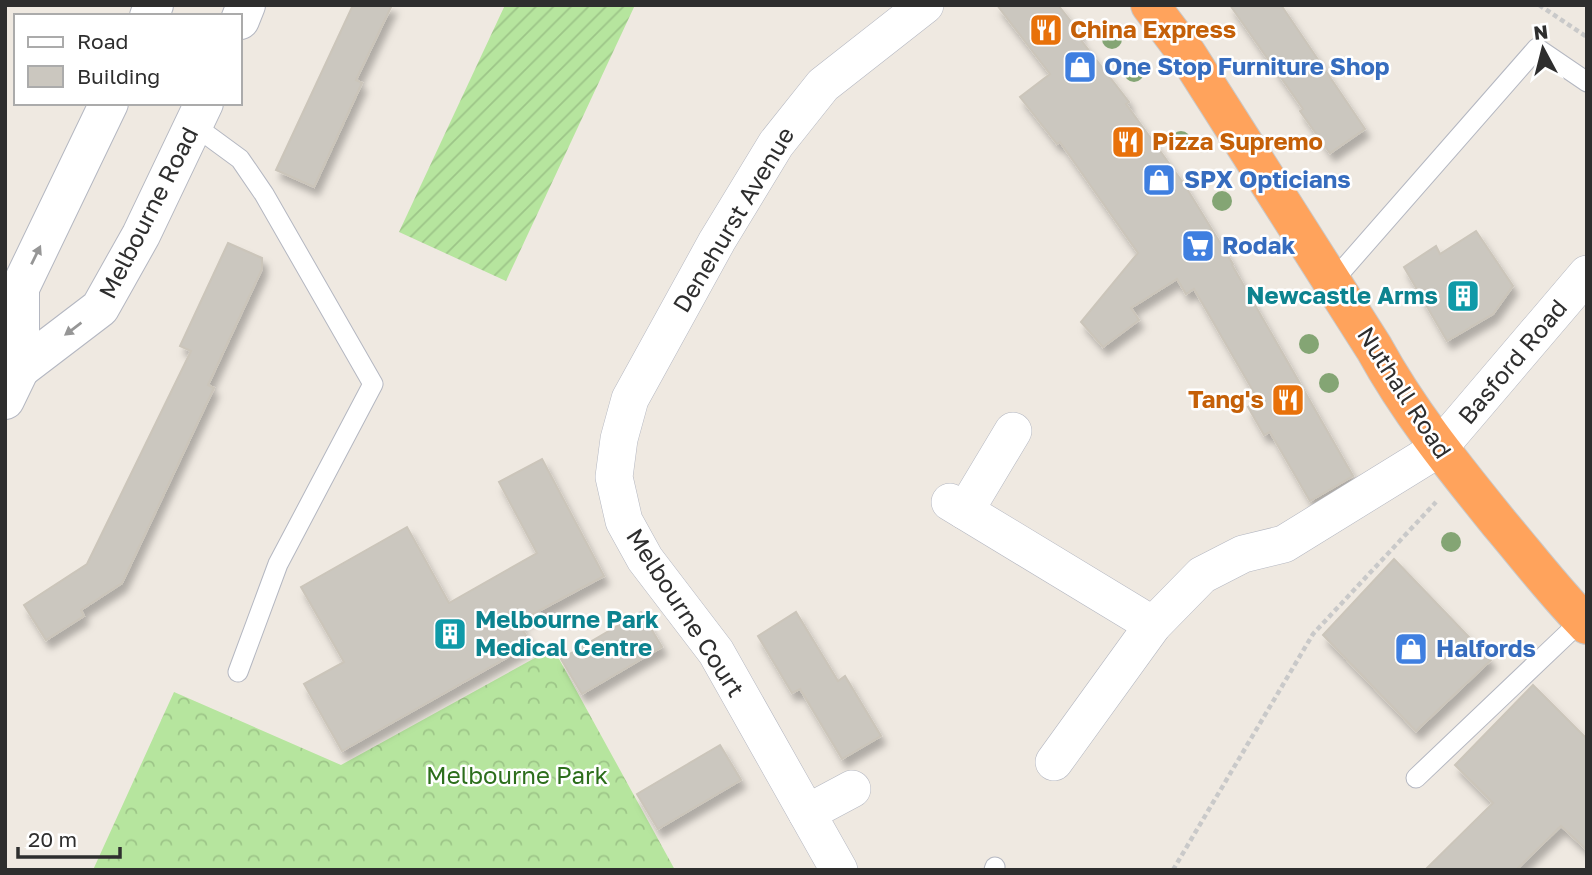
<svg xmlns="http://www.w3.org/2000/svg" width="1592" height="875" font-family="'Golos Text',sans-serif">
	<style>
		.forest { fill: url(#forest-crowns) }
		.garden { fill: url(#garden-furrows) }
		.building { fill: #cbc7bf; stroke: #cbc5ba; stroke-width: 2; filter: url(#shadow) }
		.lines { fill: none; stroke-linecap: round; stroke-linejoin: round }
		.lane-casing { stroke: #b4b7c1; stroke-width: 21 }
		.street-casing { stroke: #b4b7c1; stroke-width: 38 }
		.secondary-casing { stroke: #b4b7c1; stroke-width: 40 }
		.highway-casing { stroke: #c9c9c9; stroke-width: 40 }
		.path { stroke: #c9c9c9; stroke-width: 4.5; stroke-dasharray: 5 3.5; stroke-linecap: butt }
		.lane { stroke: #fff; stroke-width: 19 }
		.street { stroke: #fff; stroke-width: 37 }
		.secondary { stroke: #fff; stroke-width: 38 }
		.highway { stroke: #ffa35c; stroke-width: 38 }
		.tree { fill: #84a574 }
		.oneway { fill: #969696 }
		.labels { text-anchor: middle; stroke-width: 5; stroke-linejoin: round; paint-order: stroke }
		.food-label { font-size: 24px; font-weight: bold; fill: #c56008; stroke: #fff; text-anchor: start }
		.shop-label { font-size: 24px; font-weight: bold; fill: #366cbe; stroke: #fff; text-anchor: start }
		.street-label { font-size: 24px; fill: #2e2e2e; stroke: #fff }
		.culture-label { font-size: 24px; font-weight: bold; fill: #0d838f; stroke: #fff; text-anchor: end }
		.park-label { font-size: 24px; fill: #2c6e1b; stroke: #fff }
	</style>
	<defs>
		<pattern id="forest-crowns" width="20" height="18" patternUnits="userSpaceOnUse" patternTransform="scale(1.75)"><rect width="20" height="18" fill="#b6e59e"/><path d="M2 6a3 3 0 1 1 6 0M12 15a3 3 0 1 1 6 0" fill="none" stroke="#9dc588"/></pattern>
		<pattern id="garden-furrows" width="10" height="10" patternUnits="userSpaceOnUse" patternTransform="scale(1.75)"><rect width="10" height="10" fill="#b6e59e"/><path d="M-1 1l2-2M0 10L10 0M9 11l2-2" fill="none" stroke="#9dc588"/></pattern>
		<filter id="shadow"><feDropShadow dx="4.5" dy="8" stdDeviation="3.5" flood-color="#0004"/></filter>
	</defs>
	<rect width="100%" height="100%" fill="#efe9e1"/>
	<path class="forest" d="M553,648L675,870H93L174,692L341,765Z"/>
	<path class="garden" d="M505,5H635L506,281L399,232Z"/>
	<g class="building">
		<path d="M353,5H392L356,80L362,83L314,187L276,170Z"/>
		<path d="M997,5H1058L1080,33L1077,35L1129,102L1126,104L1184,184L1233,264L1232,265L1353,476L1310,501L1270,432L1264,435L1248,407L1259,401L1194,289L1186,294L1177,279L1131,308L1139,320L1103,347L1081,322L1138,253L1060,142L1057,144L1020,97L1050,74Z"/>
		<path d="M1230,5H1281L1365,129L1330,153L1300,111L1303,109Z"/>
		<path d="M1476,231L1513,286L1493,314L1447,341L1404,267L1436,246L1440,254Z"/>
		<path d="M228,243L262,258V269L208,385L214,388L122,583L81,610L84,616L46,640L24,605L87,564L191,351L180,346Z"/>
		<path d="M542,459L604,576L518,622L531,644L342,751L304,684L344,662L301,587L407,527L449,603L537,553L499,482Z"/>
		<path d="M1394,559L1491,660L1416,731L1323,635Z"/>
		<path d="M641,612L662,647L582,694L561,659Z"/>
		<path d="M796,612L838,681L845,676L881,736L842,759L800,689L792,693L758,636Z"/>
		<path d="M1533,685L1587,739V850L1561,826L1516,870H1425L1493,803L1455,765Z"/>
		<path d="M720,745L741,780L658,829L637,794Z"/>
	</g>
	<g class="lines">
		<defs>
			<g id="lane">
				<path d="M195,126L240,159L264,194L373,384L278,564L238,672"/>
				<path d="M1332,282L1537,48L1587,82"/>
				<path d="M1416,778L1582,620"/>
				<path d="M994,870L995,867"/>
			</g>
			<g id="street">
				<path d="M950,502L1153,625"/>
				<path d="M965,511L1013,431"/>
				<path d="M1054,762L1153,625L1202,575L1243,554L1284,544L1438,449L1587,274"/>
				<path d="M807,813L852,789"/>
				<path d="M839,870L716,652L645,559L624,521L614,477L619,439L630,399L717,241L776,144L823,85L925,5"/>
			</g>
			<g id="secondary">
				<path d="M149,16L154,5"/>
				<path d="M240,20L246,5"/>
				<path d="M20,369L100,308L141,235L204,103"/>
				<path d="M5,400L20,369V288L109,103"/>
			</g>
			<path id="highway" d="M1150,5L1187,54L1374,348C1409,412 1453,466 1499,523C1528,557 1555,593 1587,625"/>
		</defs>
		<use href="#lane" class="lane-casing"/>
		<use href="#street" class="street-casing"/>
		<use href="#secondary" class="secondary-casing"/>
		<use href="#highway" class="highway-casing"/>
		<g class="path">
			<path d="M1539,5L1587,37"/>
			<path d="M1173,870L1313,634L1436,502"/>
		</g>
		<use href="#lane" class="lane"/>
		<use href="#street" class="street"/>
		<use href="#secondary" class="secondary"/>
		<use href="#highway" class="highway"/>
	</g>
	<g class="tree">
		<circle cx="1112" cy="39" r="10"/>
		<circle cx="1134" cy="72" r="10"/>
		<circle cx="1181" cy="141" r="10"/>
		<circle cx="1222" cy="201" r="10"/>
		<circle cx="1309" cy="344" r="10"/>
		<circle cx="1329" cy="383" r="10"/>
		<circle cx="1451" cy="542" r="10"/>
	</g>
	<defs><path id="oneway-solid" d="M-6-.8H1V-3.2L6.5 0L1 3.2V.8H-6Z" transform="scale(1.75)"/></defs>
	<g class="oneway">
		<use href="#oneway-solid" transform="translate(36 255) rotate(-64)"/>
		<use href="#oneway-solid" transform="translate(73 329) rotate(143)"/>
	</g>
	<defs>
		<symbol id="restaurant-square" viewBox="-11 -11 22 22"><rect x="-9" y="-9" width="18" height="18" rx="4" fill="#e8710a" stroke="#fff"/><path d="M-5-6h1v4h1v-4h1v4h1v-4h1v5L-1.5 .5V6h-2V.5L-5-1ZM5-6V6H3V1.5H1.5Q1.5-4 5-6Z" fill="#fff"/></symbol>
		<symbol id="shop-square" viewBox="-11 -11 22 22"><rect x="-9" y="-9" width="18" height="18" rx="4" fill="#3f7fe0" stroke="#fff"/><path d="M-5-2.5h2.3a2.7 3.5 0 0 1 5.4 0H5L5.5 6h-11ZM-1.5-2.5h3a1.5 2.3 0 0 0-3 0Z" fill="#fff"/></symbol>
		<symbol id="supermarket-square" viewBox="-11 -11 22 22"><rect x="-9" y="-9" width="18" height="18" rx="4" fill="#3f7fe0" stroke="#fff"/><path d="M-6-5.5h2.5l.6 2H6L4.5 2H-2.5L-4.4-4H-6ZM-1.5 3.2a1.3 1.3 0 1 0 .1 0ZM3 3.2a1.3 1.3 0 1 0 .1 0Z" fill="#fff"/></symbol>
		<symbol id="building-square" viewBox="-11 -11 22 22"><rect x="-9" y="-9" width="18" height="18" rx="4" fill="#0f9aa8" stroke="#fff"/><path d="M-4-6H4V6H1V3H-1V6H-4ZM-2.5-4.3h1.7v1.8h-1.7ZM.8-4.3h1.7v1.8H.8ZM-2.5-1h1.7V.8h-1.7ZM.8-1h1.7V.8H.8Z" fill="#fff"/></symbol>
	</defs>
	<g fill-rule="evenodd">
		<use href="#restaurant-square" x="1027" y="11" width="38" height="38"/>
		<use href="#shop-square" x="1061" y="48" width="38" height="38"/>
		<use href="#restaurant-square" x="1109" y="123" width="38" height="38"/>
		<use href="#shop-square" x="1140" y="161" width="38" height="38"/>
		<use href="#supermarket-square" x="1179" y="227" width="38" height="38"/>
		<use href="#building-square" x="1444" y="277" width="38" height="38"/>
		<use href="#restaurant-square" x="1269" y="381" width="38" height="38"/>
		<use href="#building-square" x="431" y="615" width="38" height="38"/>
		<use href="#shop-square" x="1392" y="630" width="38" height="38"/>
	</g>
	<g class="labels">
		<g class="food-label">
			<text x="1070" y="38">China Express</text>
			<text x="1152" y="150">Pizza Supremo</text>
			<text x="1264" y="408" text-anchor="end">Tang's</text>
		</g>
		<g class="shop-label">
			<text x="1104" y="75">One Stop Furniture Shop</text>
			<text x="1184" y="188">SPX Opticians</text>
			<text x="1222" y="254">Rodak</text>
			<text x="1436" y="657">Halfords</text>
		</g>
		<g class="street-label">
			<text transform="translate(149 213) rotate(-63)" y="8">Melbourne Road</text>
			<text transform="translate(734 220) rotate(-59)" y="8">Denehurst Avenue</text>
			<text transform="translate(1513 362) rotate(-50)" y="8">Basford Road</text>
			<text transform="translate(1404 393) rotate(57)" y="8">Nuthall Road</text>
			<text transform="translate(685 613) rotate(57)" y="8">Melbourne Court</text>
		</g>
		<g class="culture-label">
			<text x="1438" y="304">Newcastle Arms</text>
			<text x="475" y="628" text-anchor="start">Melbourne Park<tspan x="475" dy="28">Medical Centre</tspan></text>
		</g>
		<g class="park-label">
			<text x="517" y="784">Melbourne Park</text>
		</g>
	</g>
	<rect width="1592" height="875" fill="none" stroke="#2e2e2e" stroke-width="14"/>
	<rect x="14" y="14" width="228" height="91" fill="#ffffff" stroke="#ababab" stroke-width="2"/>
	<rect x="28" y="37" width="35" height="10" fill="#ffffff" stroke="#ababab" stroke-width="2"/>
	<text x="77" y="49" font-size="21" fill="#2e2e2e">Road</text>
	<rect x="28" y="66" width="35" height="21" fill="#cbc7bf" stroke="#ababab" stroke-width="2"/>
	<text x="77" y="84" font-size="21" fill="#2e2e2e">Building</text>
	<g transform="translate(1543 49) rotate(353)" stroke="#ffffff" stroke-width="5" paint-order="stroke">
	<path d="M0-5L12 26L0 18L-12 26Z" fill="#2e2e2e"/>
	<text y="-10" font-size="19" font-weight="bold" text-anchor="middle" fill="#2e2e2e">N</text>
	</g>
	<path d="M18 847v10h102v-10" fill="none" stroke="#2e2e2e" stroke-width="3.5"/>
	<text x="28" y="847" font-size="21" fill="#2e2e2e" stroke="#ffffff" stroke-width="5" paint-order="stroke">20 m</text>
</svg>
